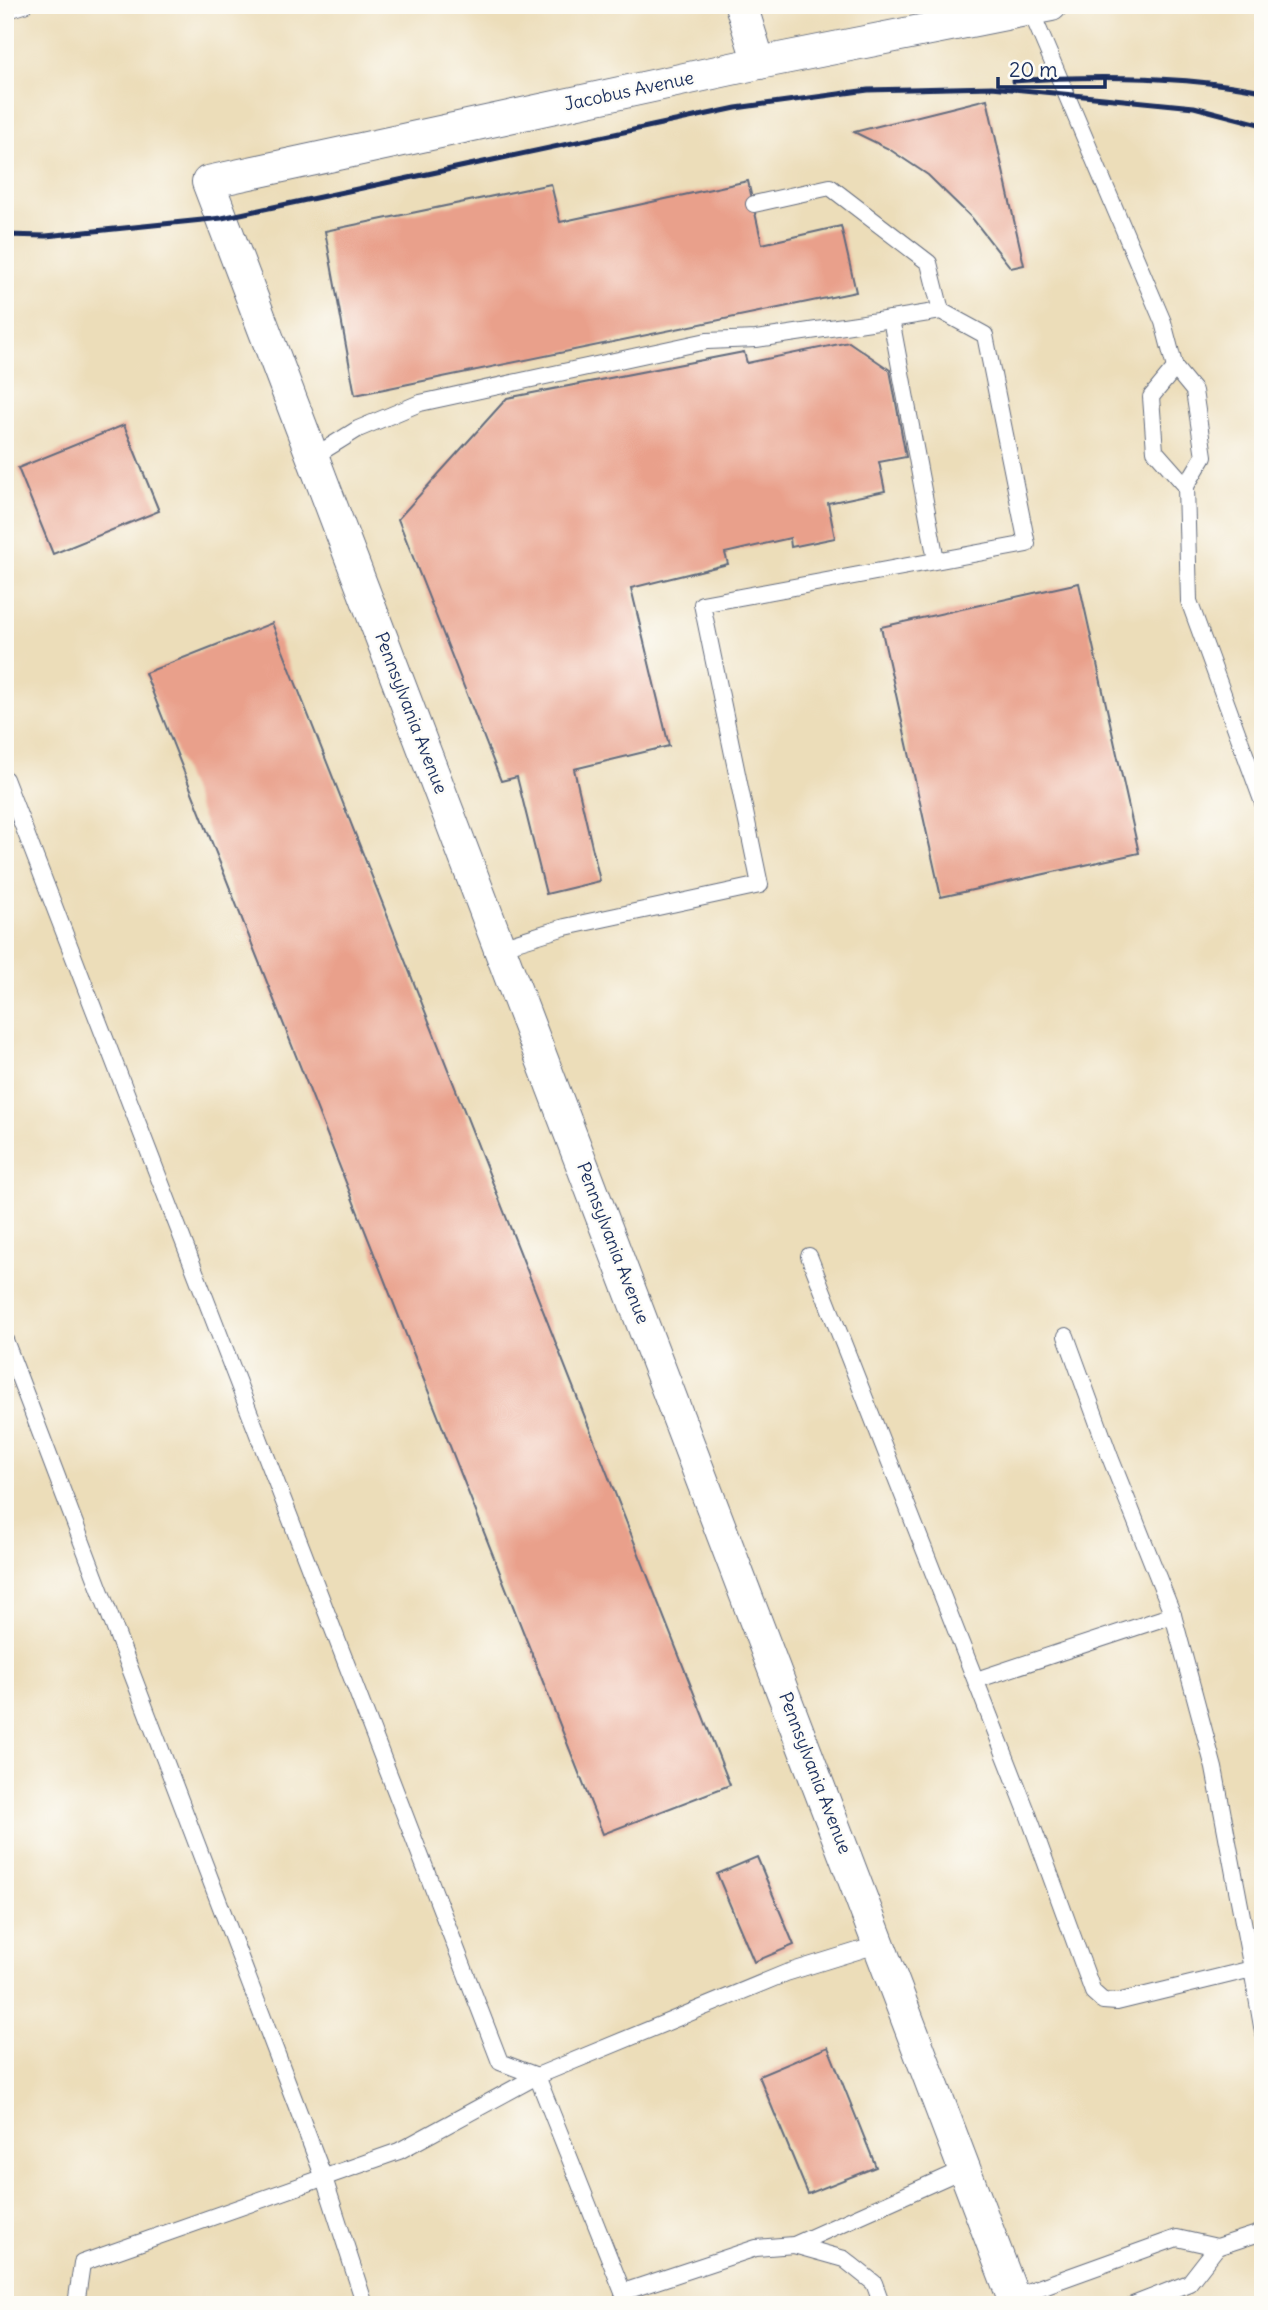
<svg xmlns="http://www.w3.org/2000/svg" width="1268" height="2310" font-family="Delius,sans-serif">
	<style>
		.building { fill: #e9a08b }
		.lines { fill: none; stroke-linecap: round; stroke-linejoin: round }
		.service-casing { stroke: #646c7e; stroke-width: 18 }
		.minor-casing { stroke: #646c7e; stroke-width: 34 }
		.service { stroke: #fff; stroke-width: 16 }
		.minor { stroke: #fff; stroke-width: 32 }
		.rail { stroke: #1b2f5e; stroke-width: 5 }
		.labels { text-anchor: middle; stroke-width: 5; stroke-linejoin: round; paint-order: stroke }
		.street-label { font-size: 18px; fill: #1b2f5e; stroke: #fdfcf7 }
	</style>
	<rect width="100%" height="100%" fill="#fdfcf7"/>
	<filter id="ink" filterUnits="userSpaceOnUse"><feTurbulence type="fractalNoise" baseFrequency=".0143" numOctaves="2"/><feDisplacementMap in="SourceGraphic" scale="14" xChannelSelector="R" yChannelSelector="G"/><feConvolveMatrix kernelMatrix="1 2 1 2 8 2 1 2 1" color-interpolation-filters="sRGB"/></filter>
	<filter id="wash" filterUnits="userSpaceOnUse"><feTurbulence type="fractalNoise" baseFrequency=".00686" numOctaves="4" result="noise"/><feDisplacementMap in="SourceGraphic" scale="28" xChannelSelector="R" yChannelSelector="G"/><feGaussianBlur stdDeviation="1.57" result="paint"/><feColorMatrix in="noise" values="0 0 0 0 0 0 0 0 0 0 0 0 0 0 0 0 0 1.4 0 .05"/><feComposite in="paint" operator="in"/></filter>
	<g filter="url(#wash)">
		<rect width="100%" height="100%" fill="#ecddb9"/>
		<g id="blocks">
			<g class="building">
				<path d="M987,99L1024,265L1011,268L972,218L928,175L889,149L854,132Z"/>
				<path d="M748,181L762,244L841,226L856,292L355,395L325,231L551,184L560,222Z"/>
				<path d="M849,342L890,370L906,457L879,462L885,491L828,503L835,538L791,547L790,538L725,553L728,564L631,588L669,746L574,769L600,881L546,894L517,777L501,781L398,519L507,398L744,352L747,363Z"/>
				<path d="M124,425L159,511L53,554L18,468Z"/>
				<path d="M1079,583L1139,853L941,897L881,627Z"/>
				<path d="M272,623L730,1785L603,1834L145,673Z"/>
				<path d="M757,1857L794,1945L754,1962L717,1874Z"/>
				<path d="M828,2047L876,2167L808,2194L759,2076Z"/>
			</g>
		</g>
	</g>
	<g filter="url(#ink)">
		<use href="#blocks" fill-opacity="0" stroke="#646c7e" stroke-width="2"/>
		<g class="lines">
			<defs>
				<g id="service">
					<path d="M1030,9L1163,322L1175,368L1194,391L1204,456L1186,486L1189,601L1263,803"/>
					<path d="M5,11L24,5"/>
					<path d="M754,204L830,187L929,263L941,311"/>
					<path d="M1175,368L1151,397L1155,451L1186,486"/>
					<path d="M313,457L358,429L420,403L707,341L756,339L891,319"/>
					<path d="M5,779L500,2062L537,2076"/>
					<path d="M500,947L565,927L760,885L702,604L1027,544L985,335L941,311L891,319L936,560"/>
					<path d="M809,1256L1028,1814L1093,1992L1103,2001L1117,2002L1252,1969L1263,2032"/>
					<path d="M1066,1336L1110,1457L1173,1615L1214,1768L1252,1969"/>
					<path d="M5,1340L324,2178L365,2305"/>
					<path d="M976,1680L1173,1615"/>
					<path d="M794,2245L844,2259L874,2283L882,2305"/>
					<path d="M623,2292L756,2248L794,2245L966,2168"/>
					<path d="M1013,2297L1177,2238L1217,2247L1263,2232"/>
					<path d="M76,2305L82,2263L399,2151L537,2076"/>
					<path d="M628,2305L537,2076L786,1973L880,1944"/>
					<path d="M1133,2305L1189,2283L1217,2247"/>
				</g>
				<g id="minor">
					<path d="M741,5L759,63"/>
					<path d="M1016,2305L208,182L759,63L1051,5"/>
				</g>
			</defs>
			<use href="#service" class="service-casing"/>
			<use href="#minor" class="minor-casing"/>
			<use href="#service" class="service"/>
			<use href="#minor" class="minor"/>
			<g class="rail">
				<path d="M1013,81C1095,75 1181,76 1263,91"/>
				<path d="M5,235L46,236L222,218L736,108L868,90L992,87L1194,107L1263,125"/>
			</g>
		</g>
	</g>
	<g class="labels">
		<g class="street-label">
			<text transform="translate(629 91) rotate(-12)" y="6">Jacobus Avenue</text>
			<text transform="translate(411 713) rotate(69)" y="6">Pennsylvania Avenue</text>
			<text transform="translate(613 1243) rotate(69)" y="6">Pennsylvania Avenue</text>
			<text transform="translate(815 1773) rotate(69)" y="6">Pennsylvania Avenue</text>
		</g>
	</g>
	<rect width="1268" height="2310" fill="none" stroke="#fdfcf7" stroke-width="28"/>
	<path d="M998 77v10h107v-10" fill="none" stroke="#1b2f5e" stroke-width="3.5"/>
	<text x="1009" y="77" font-size="21" fill="#1b2f5e" stroke="#fdfcf7" stroke-width="5" paint-order="stroke">20 m</text>
</svg>
